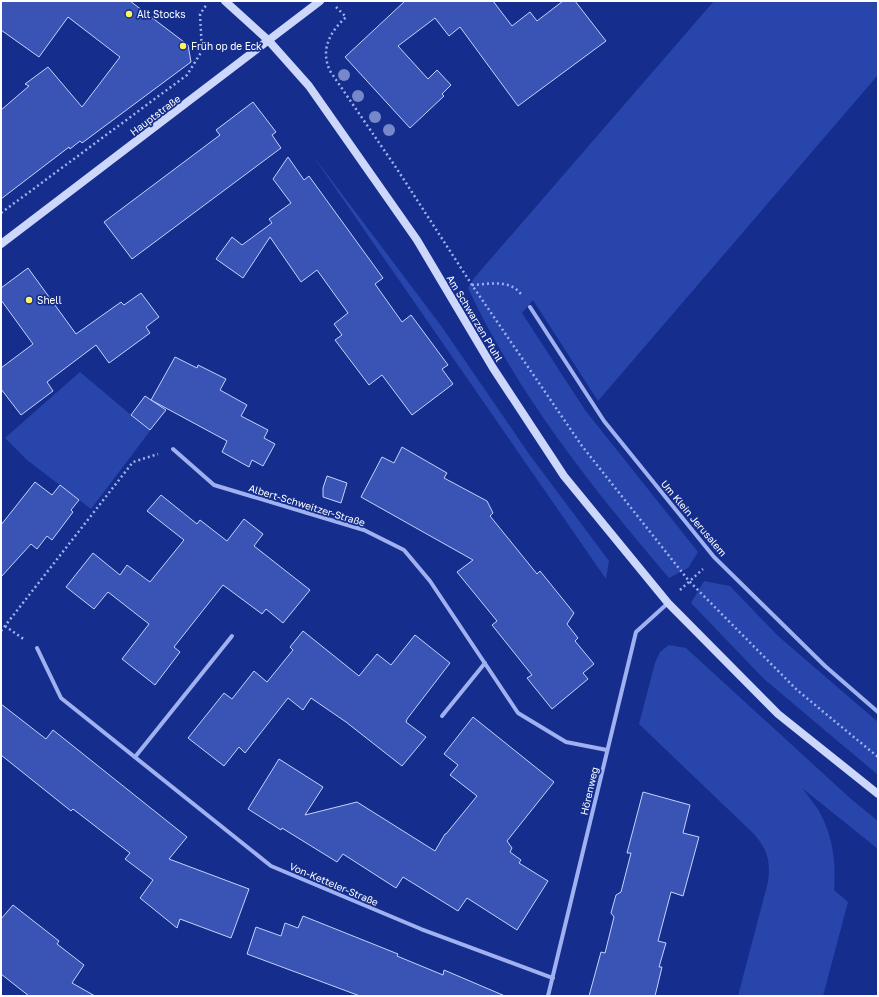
<svg xmlns="http://www.w3.org/2000/svg" width="879" height="997" font-family="'Golos Text',sans-serif">
	<style>
		.green { fill: #2745ab }
		.building { fill: #3954b4; stroke: #c5d2fb }
		.lines { fill: none; stroke-linecap: round; stroke-linejoin: round }
		.path { stroke: #9fb1f0; stroke-width: 2.5; stroke-dasharray: 2 3; stroke-linecap: butt }
		.street { stroke: #9fb1f0; stroke-width: 4 }
		.secondary { stroke: #cdd6fb; stroke-width: 8 }
		.tree { fill: #7688ca }
		.poi-dot { fill: #fff55e; stroke: #152e8d; stroke-width: 1.5 }
		.labels { text-anchor: middle; stroke-width: 3.5; stroke-linejoin: round; paint-order: stroke }
		.poi-label { font-size: 10px; fill: #fff; stroke: #152e8d; text-anchor: start }
		.street-label { font-size: 10px; fill: #fff; stroke: #152e8d }
	</style>
	<rect width="100%" height="100%" fill="#152e8d"/>
	<g class="green">
		<path d="M714,1H878V75L598,401L533,300L522,313L585,410L698,552L688,568L669,578C593,489 518,395 468,288L475,277Z"/>
		<path d="M311,153L442,327L529,454L609,561L606,579Z"/>
		<path d="M80,372L150,431L91,509L27,460L5,438Z"/>
		<path d="M704,581L730,586L778,636L878,722V775L764,679L691,603Z"/>
		<path d="M669,645L686,648L851,799L878,821V849L802,788C808,796 814,803 819,811C833,836 836,862 834,890L848,902L823,996H738L768,882C771,862 767,849 754,834L639,724L655,663L660,652Z"/>
	</g>
	<g class="building">
		<path d="M1,1H130L188,45L191,62L82,143L80,141L70,149L69,147L1,199V110L29,86L25,84L48,67L82,107L120,57L68,17L39,57L1,30Z"/>
		<path d="M405,1H493L512,26L530,12L537,21L563,1H575L606,41L518,106L460,27L449,36L435,18L398,46L428,79L437,70L451,85L442,94L444,96L410,128L345,57Z"/>
		<path d="M253,102L276,132L272,135L281,148L132,259L104,222L220,135L216,130Z"/>
		<path d="M288,157L304,180L309,176L383,278L375,284L402,322L411,315L448,365L442,369L453,384L412,415L382,375L369,385L335,340L342,335L334,324L348,313L317,270L301,282L270,237L243,278L216,259L232,237L242,245L272,223L269,219L291,203L273,179Z"/>
		<path d="M28,268L76,334L121,302L124,305L141,293L159,317L146,327L150,333L109,363L96,345L47,382L53,391L21,415L1,389V368L33,344L1,300V288Z"/>
		<path d="M175,357L197,368L198,365L226,379L220,390L247,405L241,416L268,430L264,438L275,444L263,466L252,460L249,467L222,452L227,441L151,400Z"/>
		<path d="M145,396L166,410L150,430L131,415Z"/>
		<path d="M402,447L447,473L444,478L487,501L493,513L490,516L537,574L540,571L574,613L567,624L578,638L575,641L594,664L583,673L588,679L552,709L527,678L532,675L492,625L497,621L457,572L473,560L361,497L382,457L394,463Z"/>
		<path d="M327,476L347,483L341,503L323,497V488Z"/>
		<path d="M35,482L52,495L60,485L79,500L71,510L73,512L52,540L47,536L37,549L31,544L1,577V525Z"/>
		<path d="M161,495L197,524L200,520L227,541L244,519L263,534L254,546L310,590L283,623L266,609L262,614L223,585L174,647L180,652L155,685L122,659L149,624L108,592L94,609L66,587L93,553L120,575L127,565L150,582L184,540L147,511Z"/>
		<path d="M303,631L359,676L377,654L391,665L415,635L450,663L407,719L406,722L426,737L402,766L346,722L311,698L303,710L288,698L245,753L239,747L224,766L188,738L224,693L232,699L254,671L267,682L293,650L290,647Z"/>
		<path d="M1,704L46,739L53,730L187,837L169,859L249,889L231,938L180,919L177,928L140,898L153,880L125,859L130,853L73,809L71,811L1,755Z"/>
		<path d="M473,717L554,782L507,841L512,848L510,852L521,860L519,863L548,881L517,930L467,898L458,911L403,877L396,888L343,854L337,862L282,828L281,830L248,809L279,759L323,787L305,815L357,802L435,851L445,834H446L477,796L450,775L458,765L444,754Z"/>
		<path d="M643,792L690,805L683,833L699,837L683,896L671,892L658,941L666,943L659,967H662L655,996H589L601,952L605,953L614,917L611,913L616,895L621,892L631,853H627Z"/>
		<path d="M13,905L59,941L57,944L84,965L72,983L95,996H29L1,974V919Z"/>
		<path d="M303,916L398,954L397,956L443,975L444,970L505,996H360L247,954L256,927L281,936L285,923L298,928Z"/>
	</g>
	<g class="lines">
		<g class="path">
			<path d="M336,7L346,17C330,32 320,49 330,71L397,169L472,285L582,446L689,581L797,690L878,757"/>
			<path d="M1,213L187,75L202,51L200,14L207,4"/>
			<path d="M472,285C490,284 509,279 521,294"/>
			<path d="M680,590L703,569"/>
			<path d="M5,626L25,640"/>
			<path d="M1,631L133,462L158,454"/>
		</g>
		<g class="street">
			<path d="M530,307L604,421L714,557L825,666L878,712"/>
			<path d="M173,449L214,485L364,530L404,550L430,581L518,713L566,742L607,750"/>
			<path d="M37,648L61,698L271,866L421,929L553,978"/>
			<path d="M442,716L485,663"/>
			<path d="M135,757L232,636"/>
			<path d="M548,996L636,632L668,603"/>
		</g>
		<g class="secondary">
			<path d="M225,1L269,41L309,86L417,240L493,368L564,476L668,603L778,714L878,794"/>
			<path d="M1,244L320,1"/>
		</g>
	</g>
	<g class="tree">
		<circle cx="344" cy="75" r="6"/>
		<circle cx="358" cy="96" r="6"/>
		<circle cx="375" cy="117" r="6"/>
		<circle cx="389" cy="130" r="6"/>
	</g>
	<g class="poi-dot">
		<circle cx="129" cy="14" r="4"/>
		<circle cx="183" cy="46" r="4"/>
		<circle cx="29" cy="300" r="4"/>
	</g>
	<g class="labels">
		<g class="poi-label">
			<text x="137" y="18">Alt Stocks</text>
			<text x="191" y="50">Früh op de Eck</text>
			<text x="37" y="304">Shell</text>
		</g>
		<g class="street-label">
			<text transform="translate(155 115) rotate(-37)" y="4">Hauptstraße</text>
			<text transform="translate(475 318) rotate(59)" y="4">Am Schwarzen Pfuhl</text>
			<text transform="translate(307 505) rotate(17)" y="4">Albert-Schweitzer-Straße</text>
			<text transform="translate(694 518) rotate(50)" y="4">Um Klein Jerusalem</text>
			<text transform="translate(589 791) rotate(-77)" y="4">Hörenweg</text>
			<text transform="translate(334 884) rotate(23)" y="4">Von-Ketteler-Straße</text>
		</g>
	</g>
	<rect width="879" height="997" fill="none" stroke="#ffffff" stroke-width="4"/>
</svg>
